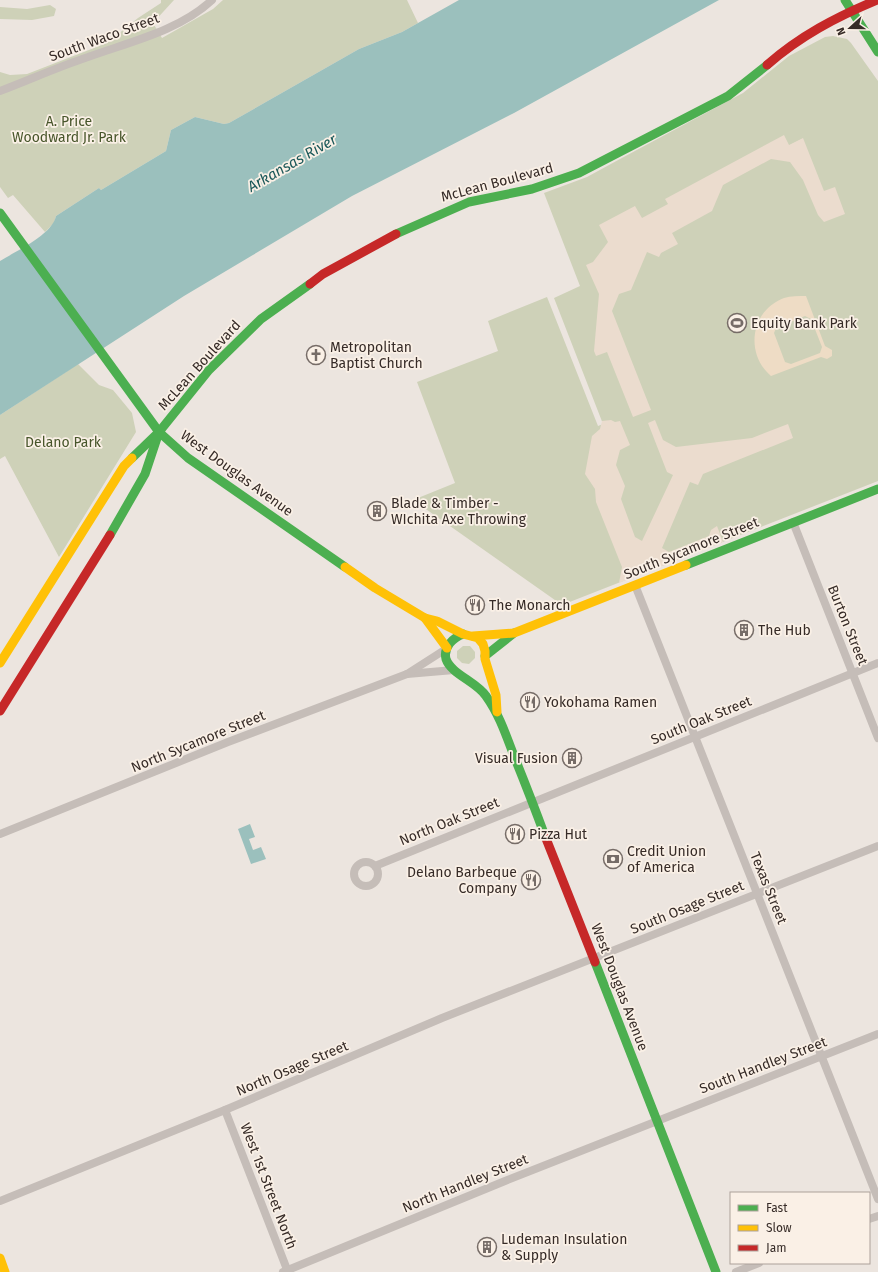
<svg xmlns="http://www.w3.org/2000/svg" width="878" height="1272" font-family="'Fira Sans',sans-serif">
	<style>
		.green { fill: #ced1b8 }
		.sand { fill: #eedcc5; fill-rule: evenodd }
		.plaza { fill: #ebdcce }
		.water { fill: #9bc0bd }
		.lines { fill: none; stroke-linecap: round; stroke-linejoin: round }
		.street { stroke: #c5bdb8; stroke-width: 8 }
		.fast { stroke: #4caf50; stroke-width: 9 }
		.slow { stroke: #ffc107; stroke-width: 9 }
		.jam { stroke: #c62828; stroke-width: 9 }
		.labels { text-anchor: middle; stroke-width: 3.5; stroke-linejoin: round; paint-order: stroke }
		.street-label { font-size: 14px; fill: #362b27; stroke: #faf0e6 }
		.park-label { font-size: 14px; fill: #47552a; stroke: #faf0e6 }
		.poi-label { font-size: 14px; fill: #362b27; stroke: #faf0e6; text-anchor: start }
		.water-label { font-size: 15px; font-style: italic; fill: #1b5859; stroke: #faf0e6 }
	</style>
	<rect width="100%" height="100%" fill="#ece5df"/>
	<g class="green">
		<path d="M161,0H174L153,23L162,38L213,9L223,0H407L418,23L402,32L359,49L229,123L224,124L195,117L171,130L166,151L101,190L99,188L56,216L54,223L45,232L13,195L8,198L0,187V72L10,75L27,74L107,43L138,18L161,3Z"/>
		<path d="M50,5L56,9L54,16L32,20L0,19V7L27,9Z"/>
		<path d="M833,36L847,39L851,43L878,81V481L562,605L413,500L455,483L417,382L498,351L488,321L547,297L598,426L603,424L554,298L580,286L544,193L587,177L620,159L743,93L789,56L825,37Z"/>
		<path d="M78,364L99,385L113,390L132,413L136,432L59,557L5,456L0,459V415Z"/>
		<path d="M463,646H470L475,652V658L469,664L462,663L457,658V651Z"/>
	</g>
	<path class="sand" d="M806,296L825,346L832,350V356L827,359L821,357L771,376C745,354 750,311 784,298C791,296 799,296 806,296ZM805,316L811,319L822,347L820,353L791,364L785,362L774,333L776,328Z"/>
	<g class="plaza">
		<path d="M784,135L789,145L803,138L824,191L835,187L845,214L824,222L818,215L803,180L790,162L771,159L723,185L712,211L672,233L678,244L661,253L659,257L647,252L631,290L619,294L612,311L651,410L633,417L607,352L596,356L594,351L599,294L586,265L593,262L608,242L599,225L635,206L642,218L668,204L665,199Z"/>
		<path d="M611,420L615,422L620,421L630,445L620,450L616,465L625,486L621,499L635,537L642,541L673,475L667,472L648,423L655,420L663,440L676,447L752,438L788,424L793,438L703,474L698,485L690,482L662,548L669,552L709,536L711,530L717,526L723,542L619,583L622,567L596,502L595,489L585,474L592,436L600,429L602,421Z"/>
	</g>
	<g class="water">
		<path d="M459,0H719L514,113L352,196L184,296L0,415V261C16,251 52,235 56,216L99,188L101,190L166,151L171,130L195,117L224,124L229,123L359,49L402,32Z"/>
		<path d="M250,824L255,837L249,839L253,850L261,847L266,859L251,864L238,829Z"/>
	</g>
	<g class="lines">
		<g class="street">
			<path d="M0,91C29,80 58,67 88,57C129,42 179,31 212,0"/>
			<path d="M793,522L878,738"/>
			<path d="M635,585L878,1199"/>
			<path d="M407,674L454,670"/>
			<path d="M0,834L228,742L407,674L446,649"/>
			<circle cx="366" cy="874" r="12"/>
			<path d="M375,866L878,663"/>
			<path d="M225,1110L288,1272"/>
			<path d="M0,1201L225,1110L442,1018L878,846"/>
			<path d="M869,1219L878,1216"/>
			<path d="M283,1272L505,1181L878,1034"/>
			<path d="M736,1272L759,1263"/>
		</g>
		<g class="fast">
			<path d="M845,0L878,52"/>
			<path d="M0,213L159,432L188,458L345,567"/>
			<path d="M396,234L469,202L532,189L579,173L728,96L767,65"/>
			<path d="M132,458L159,432L209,370L261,319L310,284"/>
			<path d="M110,535L145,474L158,435"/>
			<path d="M686,565L878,489"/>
			<path d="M463,634C453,638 443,647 446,659C451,674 477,682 486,696C499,714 506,735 514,756C525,783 535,809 545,836"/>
			<path d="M485,656L514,633"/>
			<path d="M595,962L716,1272"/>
		</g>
		<g class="slow">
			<path d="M345,567L375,588L425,618L437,621L463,634L478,638L483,644L485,651V659L496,695L497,712"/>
			<path d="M425,618L447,648"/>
			<path d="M473,636L514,633L686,565"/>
			<path d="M0,663L124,466L132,458"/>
			<path d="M0,1258L5,1272"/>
		</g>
		<g class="jam">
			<path d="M767,65C800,36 836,17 877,0"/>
			<path d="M310,284L323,274L396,234"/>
			<path d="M0,711L110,535"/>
			<path d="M545,836L595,962"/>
		</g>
	</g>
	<defs>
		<symbol id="stadium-ring" viewBox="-11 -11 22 22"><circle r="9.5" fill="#faf0e6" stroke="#766c67" stroke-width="1.5"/><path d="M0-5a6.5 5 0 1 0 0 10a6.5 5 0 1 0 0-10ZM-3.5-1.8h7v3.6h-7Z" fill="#766c67"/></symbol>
		<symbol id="church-ring" viewBox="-11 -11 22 22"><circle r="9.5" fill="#faf0e6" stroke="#766c67" stroke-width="1.5"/><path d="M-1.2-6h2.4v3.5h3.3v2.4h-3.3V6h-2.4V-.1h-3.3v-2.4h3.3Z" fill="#766c67"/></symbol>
		<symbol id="building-ring" viewBox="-11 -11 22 22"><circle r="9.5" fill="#faf0e6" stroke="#766c67" stroke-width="1.5"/><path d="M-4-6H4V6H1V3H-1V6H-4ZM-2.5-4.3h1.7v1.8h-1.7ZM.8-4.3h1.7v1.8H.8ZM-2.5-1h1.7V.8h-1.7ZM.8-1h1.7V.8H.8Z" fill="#766c67"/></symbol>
		<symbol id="restaurant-ring" viewBox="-11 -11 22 22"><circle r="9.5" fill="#faf0e6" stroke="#766c67" stroke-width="1.5"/><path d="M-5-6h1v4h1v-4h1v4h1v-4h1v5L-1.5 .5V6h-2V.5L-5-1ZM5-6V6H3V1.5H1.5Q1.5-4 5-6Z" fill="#766c67"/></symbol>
		<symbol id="bank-ring" viewBox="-11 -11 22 22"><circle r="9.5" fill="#faf0e6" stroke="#766c67" stroke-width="1.5"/><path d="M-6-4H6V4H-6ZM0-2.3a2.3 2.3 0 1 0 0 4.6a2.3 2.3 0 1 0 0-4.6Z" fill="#766c67"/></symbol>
	</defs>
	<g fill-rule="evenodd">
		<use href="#stadium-ring" x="726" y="312" width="22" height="22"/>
		<use href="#church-ring" x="305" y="344" width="22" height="22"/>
		<use href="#building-ring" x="366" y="500" width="22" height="22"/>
		<use href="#restaurant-ring" x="464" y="594" width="22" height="22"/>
		<use href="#building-ring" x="733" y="619" width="22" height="22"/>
		<use href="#restaurant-ring" x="519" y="691" width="22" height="22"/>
		<use href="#building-ring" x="561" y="747" width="22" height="22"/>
		<use href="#restaurant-ring" x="504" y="823" width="22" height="22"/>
		<use href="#bank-ring" x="602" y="848" width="22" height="22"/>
		<use href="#restaurant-ring" x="520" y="869" width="22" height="22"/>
		<use href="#building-ring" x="476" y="1236" width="22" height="22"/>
	</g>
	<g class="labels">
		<g class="street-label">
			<text transform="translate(104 37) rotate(-20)" y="5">South Waco Street</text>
			<text transform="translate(497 182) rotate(-15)" y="5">McLean Boulevard</text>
			<text transform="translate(199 365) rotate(-48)" y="5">McLean Boulevard</text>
			<text transform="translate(237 473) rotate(36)" y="5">West Douglas Avenue</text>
			<text transform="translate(691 548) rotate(-22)" y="5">South Sycamore Street</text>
			<text transform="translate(848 625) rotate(68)" y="5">Burton Street</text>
			<text transform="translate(701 720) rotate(-22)" y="5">South Oak Street</text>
			<text transform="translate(198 741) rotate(-22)" y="5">North Sycamore Street</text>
			<text transform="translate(449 821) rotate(-22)" y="5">North Oak Street</text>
			<text transform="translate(769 888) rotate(68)" y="5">Texas Street</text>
			<text transform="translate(687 907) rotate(-22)" y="5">South Osage Street</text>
			<text transform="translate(620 987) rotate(69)" y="5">West Douglas Avenue</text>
			<text transform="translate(763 1065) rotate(-21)" y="5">South Handley Street</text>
			<text transform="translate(292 1068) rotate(-23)" y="5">North Osage Street</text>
			<text transform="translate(465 1183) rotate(-22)" y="5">North Handley Street</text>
			<text transform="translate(269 1186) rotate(69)" y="5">West 1st Street North</text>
		</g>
		<g class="park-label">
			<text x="69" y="126">A. Price<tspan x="69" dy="16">Woodward Jr. Park</tspan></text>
			<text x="63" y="447">Delano Park</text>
		</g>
		<g class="poi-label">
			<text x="751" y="328">Equity Bank Park</text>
			<text x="330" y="352">Metropolitan<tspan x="330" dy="16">Baptist Church</tspan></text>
			<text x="391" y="508">Blade &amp; Timber -<tspan x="391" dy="16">WIchita Axe Throwing</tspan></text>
			<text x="489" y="610">The Monarch</text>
			<text x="758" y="635">The Hub</text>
			<text x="544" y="707">Yokohama Ramen</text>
			<text x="558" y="763" text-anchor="end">Visual Fusion</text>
			<text x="529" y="839">Pizza Hut</text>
			<text x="627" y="856">Credit Union<tspan x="627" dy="16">of America</tspan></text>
			<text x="517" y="877" text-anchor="end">Delano Barbeque<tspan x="517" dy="16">Company</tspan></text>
			<text x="501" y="1244">Ludeman Insulation<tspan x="501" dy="16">&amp; Supply</tspan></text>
		</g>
		<g class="water-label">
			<text transform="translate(292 163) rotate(-30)" y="5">Arkansas River</text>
		</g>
	</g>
	<rect x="730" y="1192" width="140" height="72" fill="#faf0e6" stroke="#aca19a"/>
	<rect x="738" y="1205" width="20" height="6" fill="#4caf50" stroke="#aca19a"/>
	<text x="766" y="1212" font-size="12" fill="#362b27">Fast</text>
	<rect x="738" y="1225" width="20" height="6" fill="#ffc107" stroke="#aca19a"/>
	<text x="766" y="1232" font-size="12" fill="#362b27">Slow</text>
	<rect x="738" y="1245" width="20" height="6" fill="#c62828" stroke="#aca19a"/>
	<text x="766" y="1252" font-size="12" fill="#362b27">Jam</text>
	<g transform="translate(850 28) rotate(249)" stroke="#faf0e6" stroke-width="3" paint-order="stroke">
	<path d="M0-3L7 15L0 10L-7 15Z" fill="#362b27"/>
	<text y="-6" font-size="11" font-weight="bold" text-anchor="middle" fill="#362b27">N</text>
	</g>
</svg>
